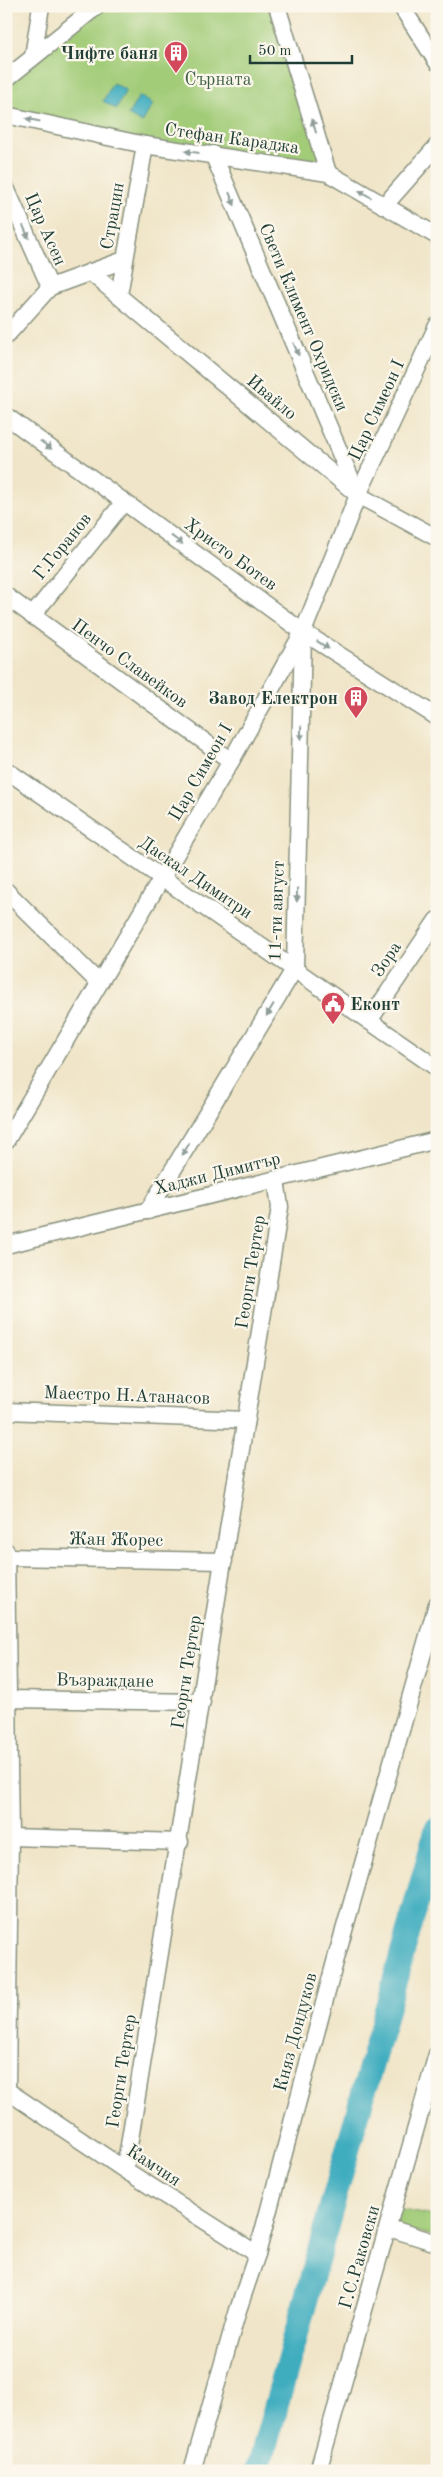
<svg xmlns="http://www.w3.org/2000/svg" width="443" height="2477" font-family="'Old Standard TT',serif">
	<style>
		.green { fill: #a2cc78; stroke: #608456 }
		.water { fill: #41adbf; stroke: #30757a }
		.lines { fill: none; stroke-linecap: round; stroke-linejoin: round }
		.river { stroke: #41adbf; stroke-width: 25 }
		.minor-casing { stroke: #88917e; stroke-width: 19 }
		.minor { stroke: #fff; stroke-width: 16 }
		.oneway { fill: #8f9e9a }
		.labels { text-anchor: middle; stroke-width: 4.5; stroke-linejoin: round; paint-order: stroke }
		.poi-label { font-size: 18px; font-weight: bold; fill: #1f3d34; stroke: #fbf7ec; text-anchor: end }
		.park-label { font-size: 18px; fill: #406145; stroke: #fbf7ec }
		.street-label { font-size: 18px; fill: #1f3d34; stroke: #fbf7ec }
	</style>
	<rect width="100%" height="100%" fill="#fbf7ec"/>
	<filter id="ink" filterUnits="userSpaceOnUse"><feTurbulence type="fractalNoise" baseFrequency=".02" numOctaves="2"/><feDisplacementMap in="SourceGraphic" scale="10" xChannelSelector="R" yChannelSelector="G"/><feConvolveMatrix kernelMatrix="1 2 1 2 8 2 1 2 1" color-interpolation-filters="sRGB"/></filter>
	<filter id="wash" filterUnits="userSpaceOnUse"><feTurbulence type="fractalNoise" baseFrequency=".0096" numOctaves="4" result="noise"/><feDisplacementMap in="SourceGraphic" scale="20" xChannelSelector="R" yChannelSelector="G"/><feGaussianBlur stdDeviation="1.12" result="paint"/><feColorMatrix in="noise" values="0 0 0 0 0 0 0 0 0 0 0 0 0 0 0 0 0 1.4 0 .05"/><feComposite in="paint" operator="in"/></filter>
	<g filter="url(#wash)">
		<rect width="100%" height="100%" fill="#f0e5c8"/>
		<g class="green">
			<path d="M97,6H277L328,173L6,115V79Z"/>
			<path d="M398,2209L437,2217V2237L394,2226Z"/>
		</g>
		<g class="water">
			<path d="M113,83L126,90L116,109L103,101Z"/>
			<path d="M139,96L153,104L142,123L128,115Z"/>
		</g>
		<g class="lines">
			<path class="river" d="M258,2471L437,1829"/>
		</g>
	</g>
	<g filter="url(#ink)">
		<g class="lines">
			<defs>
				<g id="minor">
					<path d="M277,6L328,173"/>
					<path d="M401,6L437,62"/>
					<path d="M33,57L41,6"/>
					<path d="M6,79L97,6"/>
					<path d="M6,115L145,145L328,173L437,236"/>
					<path d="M213,154L357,493"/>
					<path d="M6,188L50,287"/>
					<path d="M384,206L437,146"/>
					<path d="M90,272L358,495L437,538"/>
					<path d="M119,295L145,145"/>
					<path d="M6,336L50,287L124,260"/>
					<path d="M6,416L303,632L437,717"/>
					<path d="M6,596L231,761"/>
					<path d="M32,616L124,502"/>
					<path d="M6,770L437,1068"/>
					<path d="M6,891L99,983"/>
					<path d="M369,1021L437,920"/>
					<path d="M6,1141L231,761L303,632L358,495L437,326"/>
					<path d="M148,1211L295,968L303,634"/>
					<path d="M6,1245L437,1140"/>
					<path d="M6,1411L247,1420"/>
					<path d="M6,1551L10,1837L7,2090"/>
					<path d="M6,1557L224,1561"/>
					<path d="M8,1699L202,1702"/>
					<path d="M10,1837L180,1842"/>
					<path d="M6,2090L125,2170L257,2254"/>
					<path d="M125,2170L280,1207L276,1180"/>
					<path d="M389,2228L437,2243"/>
					<path d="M192,2471L238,2310L257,2254L335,1962L437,1604"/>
					<path d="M318,2471L437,2054"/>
				</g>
			</defs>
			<use href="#minor" class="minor-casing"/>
			<use href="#minor" class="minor"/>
		</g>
		<defs><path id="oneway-solid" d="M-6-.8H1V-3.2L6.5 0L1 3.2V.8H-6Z" transform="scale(1.25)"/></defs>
		<g class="oneway">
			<use href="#oneway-solid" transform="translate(33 120) rotate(-168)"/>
			<use href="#oneway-solid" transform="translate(314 126) rotate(-107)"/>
			<use href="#oneway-solid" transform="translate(192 152) rotate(-173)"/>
			<use href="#oneway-solid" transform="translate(365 194) rotate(-150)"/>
			<use href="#oneway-solid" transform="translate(232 199) rotate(67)"/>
			<use href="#oneway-solid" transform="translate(26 232) rotate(66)"/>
			<use href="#oneway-solid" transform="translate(296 349) rotate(67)"/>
			<use href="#oneway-solid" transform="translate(46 445) rotate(36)"/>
			<use href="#oneway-solid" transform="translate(177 540) rotate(36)"/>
			<use href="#oneway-solid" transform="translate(323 645) rotate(33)"/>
			<use href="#oneway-solid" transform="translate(301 733) rotate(91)"/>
			<use href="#oneway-solid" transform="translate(297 895) rotate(91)"/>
			<use href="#oneway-solid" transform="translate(270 1010) rotate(121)"/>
			<use href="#oneway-solid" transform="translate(186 1149) rotate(121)"/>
		</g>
	</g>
	<defs>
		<symbol id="building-pin" viewBox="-11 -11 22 30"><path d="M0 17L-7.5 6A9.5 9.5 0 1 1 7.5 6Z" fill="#d1495b" stroke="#fbf7ec"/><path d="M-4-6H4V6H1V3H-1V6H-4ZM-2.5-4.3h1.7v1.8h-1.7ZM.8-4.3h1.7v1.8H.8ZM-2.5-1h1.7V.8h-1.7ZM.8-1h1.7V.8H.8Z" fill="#fff"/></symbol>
		<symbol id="civic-pin" viewBox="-11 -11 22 30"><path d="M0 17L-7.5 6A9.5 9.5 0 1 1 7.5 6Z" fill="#d1495b" stroke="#fbf7ec"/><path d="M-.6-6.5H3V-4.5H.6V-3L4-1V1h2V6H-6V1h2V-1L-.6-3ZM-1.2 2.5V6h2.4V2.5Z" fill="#fff"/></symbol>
	</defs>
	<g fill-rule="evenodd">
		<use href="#building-pin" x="162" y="39" width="28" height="38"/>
		<use href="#building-pin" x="342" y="684" width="28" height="38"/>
		<use href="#civic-pin" x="319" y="990" width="28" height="38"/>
	</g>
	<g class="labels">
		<g class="poi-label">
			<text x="158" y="59">Чифте баня</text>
			<text x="338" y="704">Завод Електрон</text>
			<text x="350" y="1010" text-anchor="start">Еконт</text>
		</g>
		<g class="park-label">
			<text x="218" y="85">Сърната</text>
		</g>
		<g class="street-label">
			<text transform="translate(232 138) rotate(8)" y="6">Стефан Караджа</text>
			<text transform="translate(112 216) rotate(-80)" y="6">Страцин</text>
			<text transform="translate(46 229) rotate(66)" y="6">Цар Асен</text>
			<text transform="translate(304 317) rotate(67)" y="6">Свети Климент Охридски</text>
			<text transform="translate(272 397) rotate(40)" y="6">Ивайло</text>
			<text transform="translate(376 410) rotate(-65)" y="6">Цар Симеон I</text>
			<text transform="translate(62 546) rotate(-51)" y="6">Г.Горанов</text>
			<text transform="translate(231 554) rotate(36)" y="6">Христо Ботев</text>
			<text transform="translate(130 663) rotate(36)" y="6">Пенчо Славейков</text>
			<text transform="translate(200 772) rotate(-60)" y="6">Цар Симеон I</text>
			<text transform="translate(196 877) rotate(34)" y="6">Даскал Димитри</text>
			<text transform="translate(276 911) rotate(-88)" y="6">11-ти август</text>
			<text transform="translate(386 959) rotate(-56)" y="6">Зора</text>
			<text transform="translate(217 1173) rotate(-14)" y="6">Хаджи Димитър</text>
			<text transform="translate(250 1272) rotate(-81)" y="6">Георги Тертер</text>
			<text transform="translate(127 1395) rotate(2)" y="6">Маестро Н.Атанасов</text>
			<text transform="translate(116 1539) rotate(1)" y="6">Жан Жорес</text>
			<text transform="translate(186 1672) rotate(-81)" y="6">Георги Тертер</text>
			<text transform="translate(105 1680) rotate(1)" y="6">Възраждане</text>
			<text transform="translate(295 2032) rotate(-75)" y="6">Княз Дондуков</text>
			<text transform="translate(121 2071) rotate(-81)" y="6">Георги Тертер</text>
			<text transform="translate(154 2165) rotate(33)" y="6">Камчия</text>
			<text transform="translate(359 2257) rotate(-74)" y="6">Г.С.Раковски</text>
		</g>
	</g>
	<rect width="443" height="2477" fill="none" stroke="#fbf7ec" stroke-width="25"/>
	<path d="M250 55v8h102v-8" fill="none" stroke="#1f3d34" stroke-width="2.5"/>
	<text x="258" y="55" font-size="15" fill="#1f3d34" stroke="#fbf7ec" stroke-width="4" paint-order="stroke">50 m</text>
</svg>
